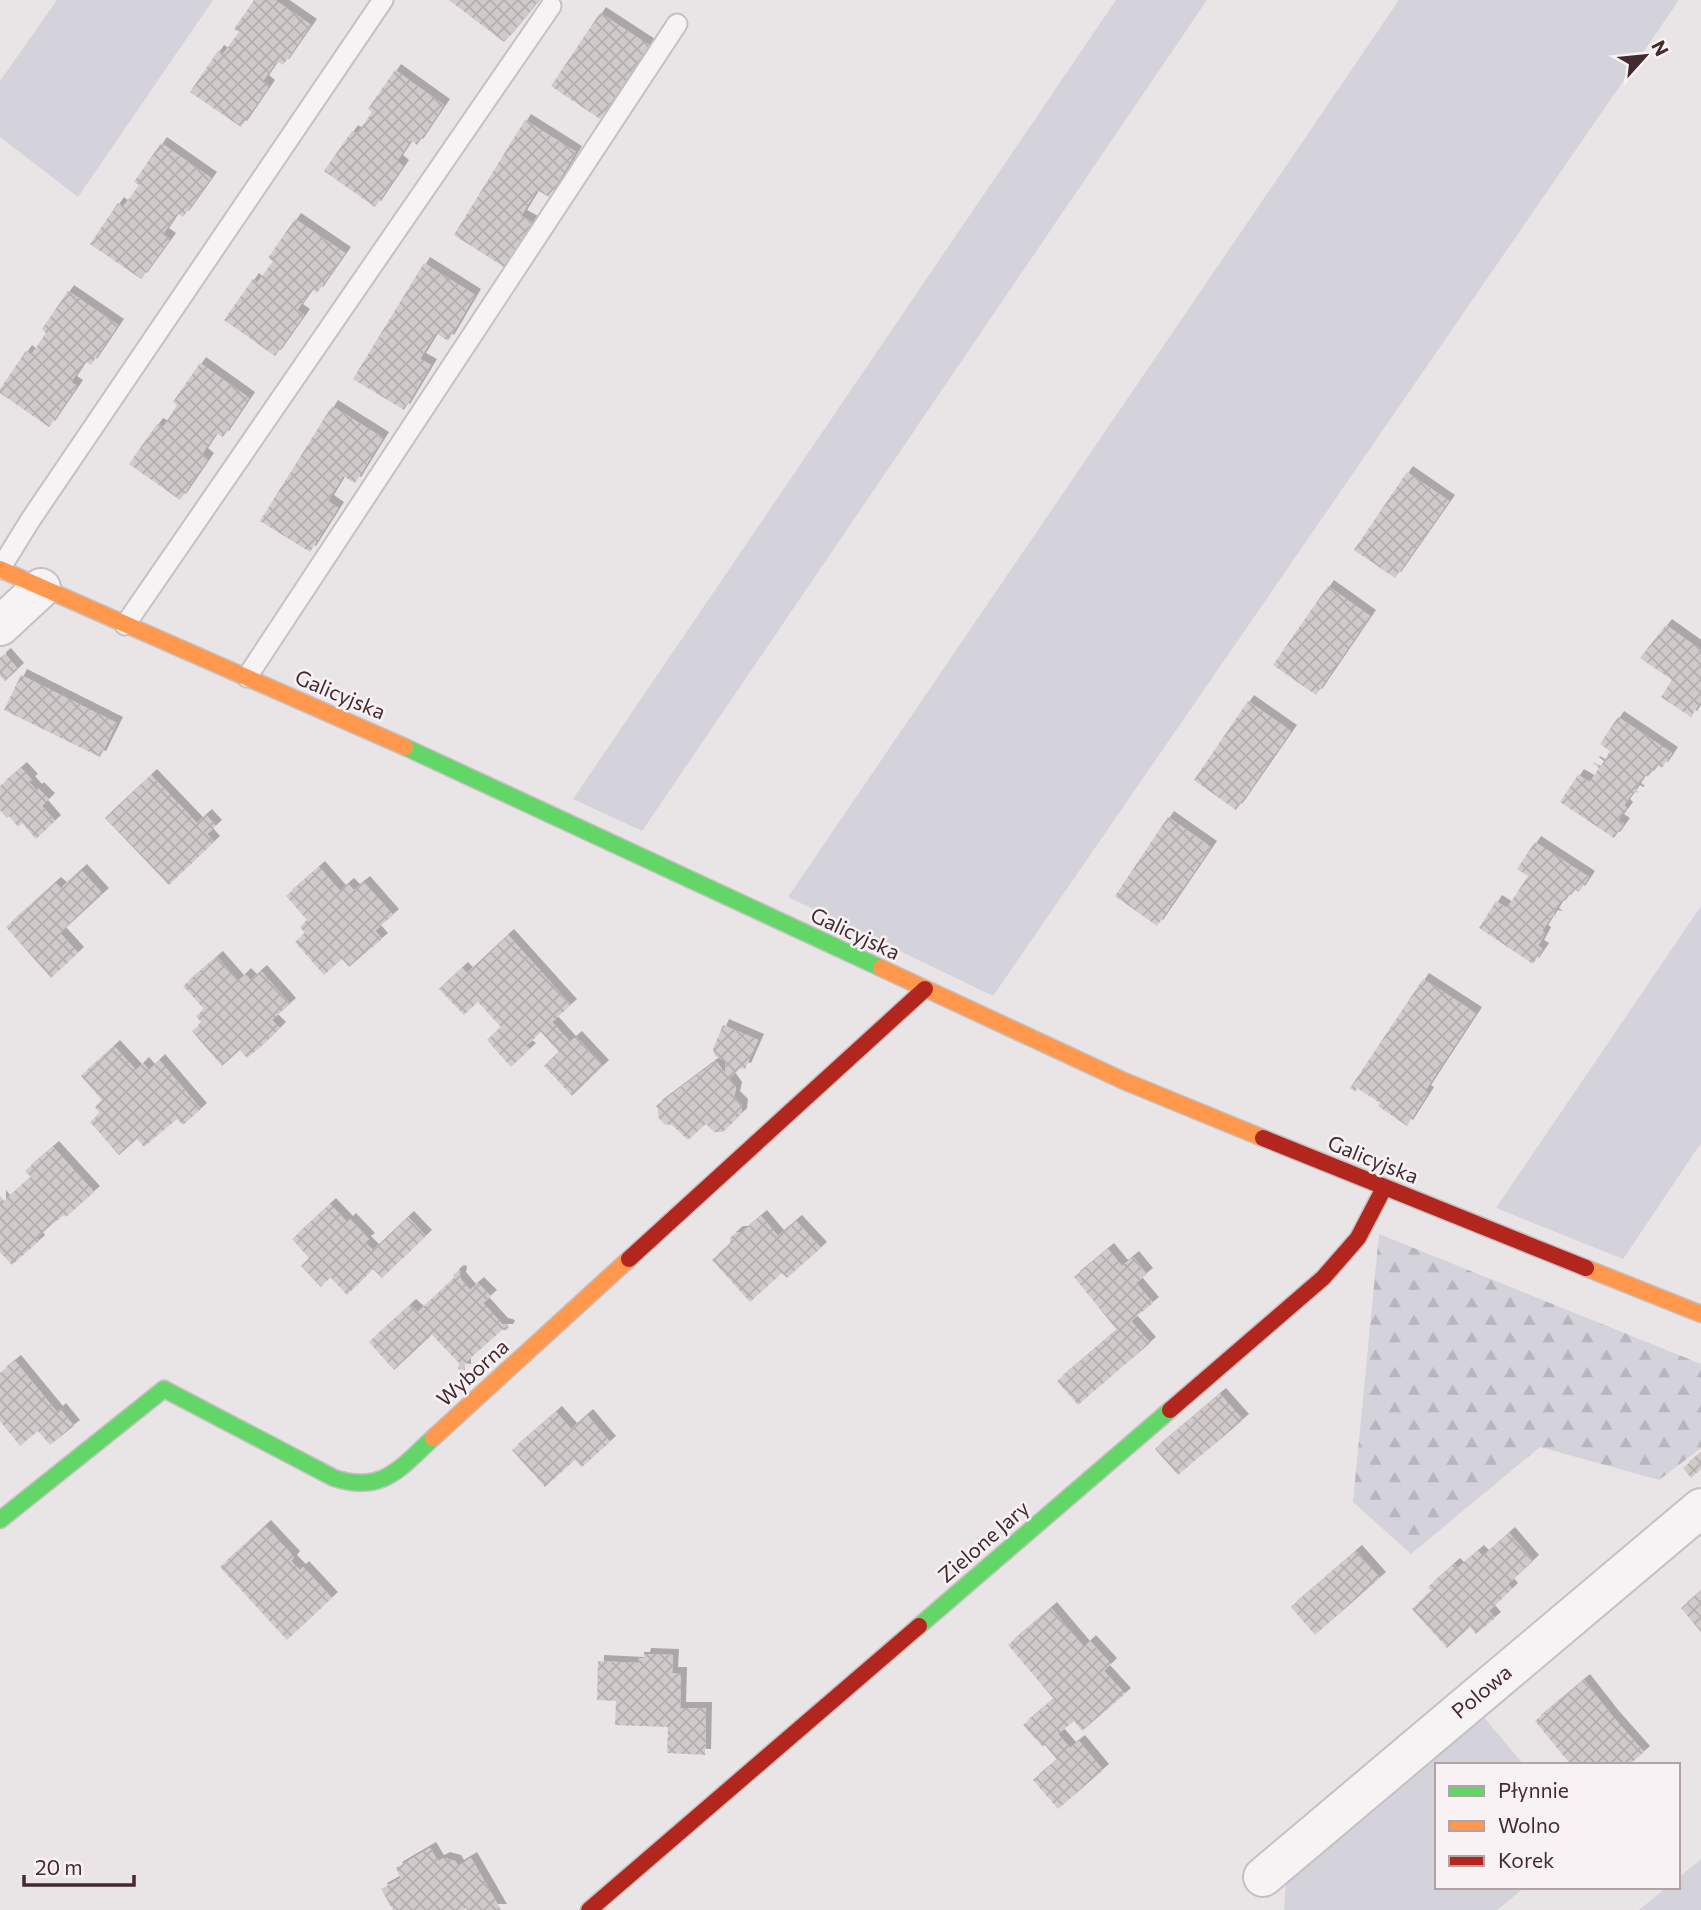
<svg xmlns="http://www.w3.org/2000/svg" width="1701" height="1910" font-family="Commissioner,sans-serif">
	<style>
		.grass { fill: #d4d3dc }
		.forest { fill: url(#forest-firs) }
		.building { fill: url(#building-cross-hatch); filter: url(#shadow) }
		.lines { fill: none; stroke-linecap: round; stroke-linejoin: round }
		.lane-casing { stroke: #c5c0c1; stroke-width: 23 }
		.street-casing { stroke: #c5c0c1; stroke-width: 42 }
		.fast-casing { stroke: #c5c0c1; stroke-width: 19 }
		.slow-casing { stroke: #c5c0c1; stroke-width: 19 }
		.jam-casing { stroke: #c5c0c1; stroke-width: 19 }
		.lane { stroke: #f6f3f4; stroke-width: 19 }
		.street { stroke: #f6f3f4; stroke-width: 38 }
		.fast { stroke: #63d668; stroke-width: 16 }
		.slow { stroke: #ff974d; stroke-width: 16 }
		.jam { stroke: #b3261e; stroke-width: 16 }
		.labels { text-anchor: middle; stroke-width: 5; stroke-linejoin: round; paint-order: stroke }
		.street-label { font-size: 21px; fill: #432a2f; stroke: #f8f2f4 }
	</style>
	<defs>
		<pattern id="forest-firs" width="22" height="20" patternUnits="userSpaceOnUse" patternTransform="scale(1.75)"><rect width="22" height="20" fill="#d4d3dc"/><path d="M5 1l3.5 6h-7zM16 11l3.5 6h-7z" fill="#b7b5bd"/></pattern>
		<pattern id="building-cross-hatch" width="8" height="8" patternUnits="userSpaceOnUse" patternTransform="scale(1.75)"><rect width="8" height="8" fill="#d0cacb"/><path d="M0 0l8 8M0 8l8-8" fill="none" stroke="#b4aeaf"/></pattern>
		<filter id="shadow"><feDropShadow dx="6" dy="-6" stdDeviation="0" flood-color="#0004"/></filter>
	</defs>
	<rect width="100%" height="100%" fill="#e9e4e5"/>
	<g class="grass">
		<path d="M57,0H213L78,197L0,137V81Z"/>
		<path d="M1116,0H1207L642,831L573,799Z"/>
		<path d="M1399,0H1679L993,996L788,897Z"/>
		<path d="M1701,906V1143L1623,1259L1496,1208Z"/>
		<path d="M1478,1710L1524,1765H1437V1887H1525L1497,1910H1284L1287,1868Z"/>
		<path d="M1701,1859V1910H1639L1667,1887H1678V1878Z"/>
	</g>
	<path class="forest" d="M1379,1234L1701,1364V1448L1659,1480L1540,1447L1411,1554L1353,1502Z"/>
	<g class="building">
		<path d="M254,0H275L311,25L283,65L277,61L263,81L269,86L241,127L190,92L218,51L223,54L239,32L234,29Z"/>
		<path d="M449,0H539L504,42Z"/>
		<path d="M600,13L649,45L600,119L551,86Z"/>
		<path d="M395,70L444,105L417,145L411,140L397,161L403,166L375,207L324,171L352,131L357,134L372,112L368,109Z"/>
		<path d="M525,120L576,152L549,197L537,190L521,216L532,222L504,267L454,235Z"/>
		<path d="M161,143L211,178L183,217L177,213L163,234L170,239L141,279L90,244L118,203L123,207L139,185L134,182Z"/>
		<path d="M295,219L345,253L317,293L312,289L297,310L304,315L275,356L224,320L253,279L257,283L273,261L268,258Z"/>
		<path d="M424,263L475,295L448,341L436,333L420,359L431,365L404,410L353,379Z"/>
		<path d="M68,291L118,325L91,365L85,361L71,382L77,386L49,427L0,393V389L26,351L31,355L46,333L42,329Z"/>
		<path d="M200,363L249,398L223,437L216,433L202,454L208,459L180,500L129,464L157,424L163,427L177,405L173,402Z"/>
		<path d="M332,406L383,438L355,483L343,476L328,501L338,508L310,552L260,521Z"/>
		<path d="M1407,472L1449,501L1395,578L1354,550Z"/>
		<path d="M1328,586L1370,616L1316,695L1273,665Z"/>
		<path d="M1666,625L1701,650V701L1691,717L1661,697L1672,680L1640,658Z"/>
		<path d="M5,654L18,669L5,681L0,676V658Z"/>
		<path d="M21,675L117,723L100,757L4,710Z"/>
		<path d="M1248,701L1291,731L1236,810L1194,780Z"/>
		<path d="M1618,717L1672,753L1662,768L1657,765L1648,777L1645,774L1635,789L1639,792L1637,793L1634,791L1624,805L1627,808L1618,820L1624,824L1614,838L1560,802L1578,775L1590,782L1599,768L1593,763L1594,762L1601,766L1610,751L1600,744Z"/>
		<path d="M21,768L32,780L29,782L36,790L38,788L49,799L42,806L55,821L36,839L22,823L18,827L9,816L7,818L0,810V786Z"/>
		<path d="M151,775L197,823L206,815L216,826L207,834L214,842L169,885L105,818Z"/>
		<path d="M1168,817L1211,847L1157,926L1115,896Z"/>
		<path d="M1535,842L1589,877L1579,892L1574,889L1565,901L1562,899L1553,914L1557,917L1552,916L1542,931L1545,933L1538,946L1543,949L1533,964L1479,928L1496,901L1507,908L1528,876L1517,869Z"/>
		<path d="M319,867L340,891L348,884L354,890L364,882L393,915L375,931L382,939L349,967L342,959L324,975L295,942L305,933L300,927L307,920L286,896Z"/>
		<path d="M81,870L103,894L60,933L78,953L51,978L6,927L55,883L61,888Z"/>
		<path d="M508,935L571,1005L552,1022L570,1042L576,1037L603,1066L572,1096L544,1066L559,1052L541,1032L526,1046L530,1049L511,1067L487,1040L501,1027L478,1002L464,1015L439,989L462,968L467,973Z"/>
		<path d="M217,957L238,981L245,974L251,980L261,971L290,1004L272,1020L280,1028L264,1044L247,1058L240,1050L222,1066L192,1031L202,1023L196,1016L204,1009L183,986Z"/>
		<path d="M1423,979L1476,1013L1425,1091L1428,1093L1407,1126L1378,1106L1380,1103L1357,1088L1355,1092L1350,1088Z"/>
		<path d="M723,1025L758,1040L745,1069L741,1068L729,1078L736,1088L734,1097L742,1105L741,1114L723,1132H714L706,1124L688,1140L672,1125L664,1124L658,1117V1109L656,1106L716,1061L725,1073L726,1061L715,1056L713,1049Z"/>
		<path d="M114,1046L136,1070L143,1063L149,1070L159,1060L201,1109L183,1125L177,1119L144,1147L137,1139L119,1155L90,1122L100,1113L95,1107L102,1100L81,1076Z"/>
		<path d="M53,1147L94,1192L66,1217L64,1215L50,1226L37,1238L39,1241L12,1265L0,1252V1196L4,1201L31,1177L25,1171Z"/>
		<path d="M330,1204L347,1222L350,1219L369,1239L365,1242L373,1250L408,1217L426,1236L382,1278L373,1269L347,1295L330,1277L321,1287L301,1266L309,1258L292,1239Z"/>
		<path d="M761,1216L778,1236L796,1221L821,1248L787,1278L782,1273L750,1302L712,1260L730,1244V1238L737,1232H742Z"/>
		<path d="M1108,1249L1122,1266L1133,1257L1147,1274L1136,1283L1153,1303L1131,1321L1150,1343L1078,1405L1057,1381L1117,1330L1074,1277Z"/>
		<path d="M458,1271L461,1272L460,1278L470,1290L478,1283L491,1296L483,1303L502,1324L507,1325L509,1327L507,1330H502L465,1363V1370L458,1369L459,1363L432,1335L394,1370L369,1342L410,1305L418,1312L454,1278L453,1275Z"/>
		<path d="M15,1361L57,1412L60,1409L74,1426L50,1445L38,1431L20,1446L0,1421V1373Z"/>
		<path d="M1220,1394L1243,1420L1178,1475L1155,1449Z"/>
		<path d="M556,1412L571,1429L587,1415L610,1442L582,1467L575,1460L545,1487L512,1450Z"/>
		<path d="M1701,1453V1469L1691,1478L1683,1468Z"/>
		<path d="M265,1526L294,1557L291,1561L300,1570L303,1567L332,1598L287,1640L220,1567Z"/>
		<path d="M1509,1533L1533,1561L1508,1584L1512,1589L1489,1611L1495,1618L1476,1634L1470,1627L1447,1648L1412,1609L1431,1591L1428,1587L1454,1564L1458,1568L1478,1551L1483,1556Z"/>
		<path d="M1356,1551L1380,1578L1315,1635L1291,1607Z"/>
		<path d="M1701,1591V1632L1681,1608Z"/>
		<path d="M1051,1608L1084,1647L1090,1641L1111,1664L1104,1671L1125,1694L1082,1731L1074,1721L1058,1734L1070,1748L1079,1741L1103,1770L1058,1809L1033,1780L1057,1760L1045,1745L1043,1747L1023,1725L1054,1699L1008,1645Z"/>
		<path d="M645,1654L673,1655L672,1673H681L680,1708H706L705,1755L667,1753L668,1727L615,1725L616,1701L597,1700L598,1661L638,1663V1658H644Z"/>
		<path d="M1584,1680L1613,1717L1644,1752L1629,1765H1571L1535,1721Z"/>
		<path d="M430,1848L438,1861L444,1858L455,1861L458,1866L471,1858L501,1910H467L466,1908L463,1910H393L381,1889L401,1878L396,1868Z"/>
	</g>
	<g class="lines">
		<defs>
			<g id="lane">
				<path d="M0,569L31,519L383,0"/>
				<path d="M125,625L551,6"/>
				<path d="M247,677L677,24"/>
			</g>
			<g id="street">
				<path d="M0,626L41,588"/>
				<path d="M1263,1877L1701,1508"/>
			</g>
			<g id="fast">
				<path d="M405,747L881,968"/>
				<path d="M0,1520L164,1389L334,1478C383,1494 400,1468 433,1438"/>
				<path d="M919,1626L1170,1410"/>
			</g>
			<g id="slow">
				<path d="M0,569L405,747"/>
				<path d="M881,968L1124,1081L1263,1138"/>
				<path d="M1586,1268L1701,1314"/>
				<path d="M433,1438L629,1259"/>
			</g>
			<g id="jam">
				<path d="M1263,1138L1586,1268"/>
				<path d="M629,1259L925,989"/>
				<path d="M1170,1410L1323,1278L1358,1238L1384,1188"/>
				<path d="M589,1910L919,1626"/>
			</g>
		</defs>
		<use href="#lane" class="lane-casing"/>
		<use href="#street" class="street-casing"/>
		<use href="#fast" class="fast-casing"/>
		<use href="#slow" class="slow-casing"/>
		<use href="#jam" class="jam-casing"/>
		<use href="#lane" class="lane"/>
		<use href="#street" class="street"/>
		<use href="#fast" class="fast"/>
		<use href="#slow" class="slow"/>
		<use href="#jam" class="jam"/>
	</g>
	<g class="labels">
		<g class="street-label">
			<text transform="translate(340 695) rotate(23)" y="7">Galicyjska</text>
			<text transform="translate(855 934) rotate(25)" y="7">Galicyjska</text>
			<text transform="translate(1373 1160) rotate(22)" y="7">Galicyjska</text>
			<text transform="translate(473 1373) rotate(-42)" y="7">Wyborna</text>
			<text transform="translate(984 1542) rotate(-41)" y="7">Zielone Jary</text>
			<text transform="translate(1482 1692) rotate(-40)" y="7">Polowa</text>
		</g>
	</g>
	<rect x="1435" y="1763" width="245" height="126" fill="#f8f2f4" stroke="#b0a2a5" stroke-width="2"/>
	<rect x="1449" y="1786" width="35" height="10" fill="#63d668" stroke="#b0a2a5" stroke-width="2"/>
	<text x="1498" y="1798" font-size="21" fill="#432a2f">Płynnie</text>
	<rect x="1449" y="1821" width="35" height="10" fill="#ff974d" stroke="#b0a2a5" stroke-width="2"/>
	<text x="1498" y="1833" font-size="21" fill="#432a2f">Wolno</text>
	<rect x="1449" y="1856" width="35" height="10" fill="#b3261e" stroke="#b0a2a5" stroke-width="2"/>
	<text x="1498" y="1868" font-size="21" fill="#432a2f">Korek</text>
	<g transform="translate(1645 56) rotate(63)" stroke="#f8f2f4" stroke-width="5" paint-order="stroke">
	<path d="M0-5L12 26L0 18L-12 26Z" fill="#432a2f"/>
	<text y="-10" font-size="19" font-weight="bold" text-anchor="middle" fill="#432a2f">N</text>
	</g>
	<path d="M24 1875v10h110v-10" fill="none" stroke="#432a2f" stroke-width="3.5"/>
	<text x="35" y="1875" font-size="21" fill="#432a2f" stroke="#f8f2f4" stroke-width="5" paint-order="stroke">20 m</text>
</svg>
